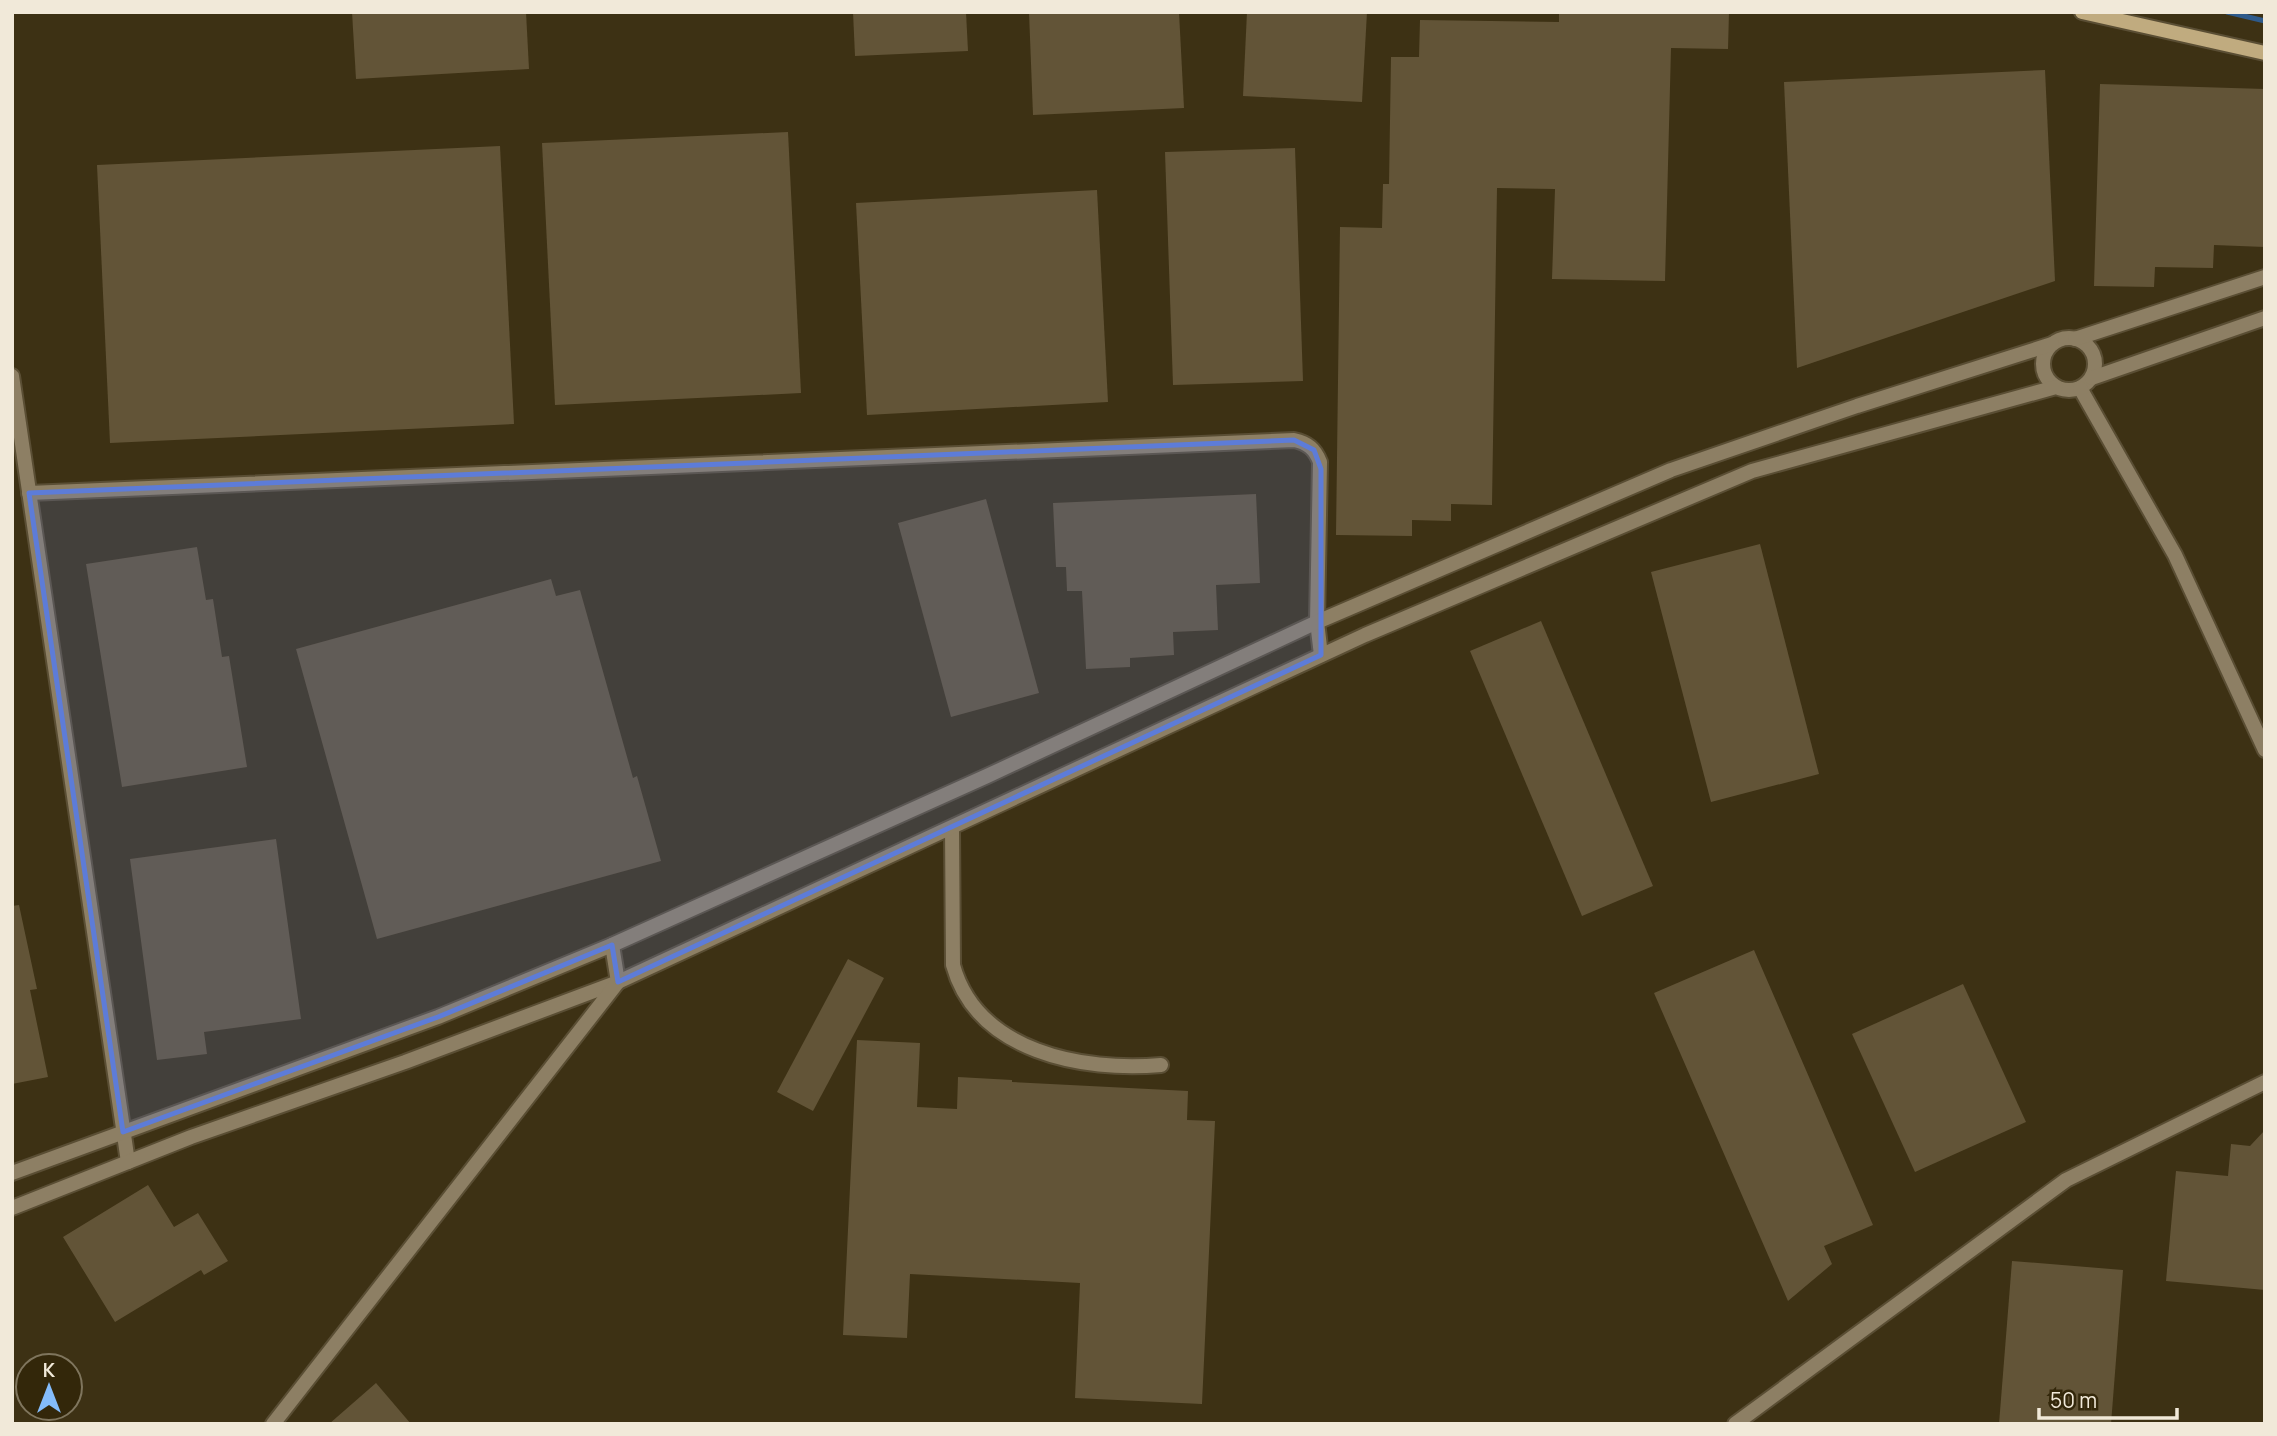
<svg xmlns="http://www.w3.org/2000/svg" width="2277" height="1436" font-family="Manrope,sans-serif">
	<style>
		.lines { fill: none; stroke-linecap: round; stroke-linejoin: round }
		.stream { stroke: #2e5a8b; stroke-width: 5 }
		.building { fill: #625437 }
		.minor-casing { stroke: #5a4e34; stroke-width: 18 }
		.secondary-casing { stroke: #5a4e34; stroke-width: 18 }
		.minor { stroke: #8d7f64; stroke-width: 14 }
		.secondary { stroke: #c0ab7f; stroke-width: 14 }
		.marked { fill: #5d7cd8; fill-opacity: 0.2; stroke: #5d7cd8; stroke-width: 5; stroke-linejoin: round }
	</style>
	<rect width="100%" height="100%" fill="#3d3114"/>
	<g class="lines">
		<path class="stream" d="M2227,12L2265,21"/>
	</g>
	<g class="building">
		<path d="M352,12H526L529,69L356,79Z"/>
		<path d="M853,12H966L968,51L855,56Z"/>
		<path d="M1029,12H1179L1184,108L1033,115Z"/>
		<path d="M1247,12H1367L1362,102L1243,96Z"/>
		<path d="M1559,12H1729L1728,49L1671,48L1665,281L1552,279L1555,189L1497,188L1492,505L1451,504V521L1412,520V536L1336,535L1340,227L1382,228L1383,184H1389L1391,57H1419L1420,20L1559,22Z"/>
		<path d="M2045,70L2055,281L1797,368L1784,82Z"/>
		<path d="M2100,84L2265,89V247L2214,245L2213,268L2155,267L2154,287L2094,286Z"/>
		<path d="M788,132L801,393L555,405L542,143Z"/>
		<path d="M500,146L514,424L110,443L97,165Z"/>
		<path d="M1295,148L1303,381L1173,385L1165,152Z"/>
		<path d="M1097,190L1108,402L867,415L856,203Z"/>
		<path d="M1256,494L1260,583L1216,585L1218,630L1173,632L1174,655L1130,658V667L1086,669L1082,591H1067L1066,567H1056L1053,503Z"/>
		<path d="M986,499L1039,693L951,717L898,523Z"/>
		<path d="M1760,544L1819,774L1711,802L1651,572Z"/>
		<path d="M197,547L206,600L213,599L222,657L229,656L247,767L122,787L86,564Z"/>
		<path d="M551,579L556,596L580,590L633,778L637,776L661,861L377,939L296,649Z"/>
		<path d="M1541,621L1653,886L1582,916L1470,651Z"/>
		<path d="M276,839L301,1019L204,1032L207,1054L157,1060L130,859Z"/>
		<path d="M19,905L37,989L30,990L48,1077L12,1084V906Z"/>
		<path d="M1754,950L1873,1225L1824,1246L1832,1264L1788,1301L1654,993Z"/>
		<path d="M848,959L884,978L813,1111L777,1092Z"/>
		<path d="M1963,984L2026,1122L1915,1172L1852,1034Z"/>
		<path d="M857,1040L920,1043L917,1107L957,1109L958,1077L1012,1080V1082L1188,1091L1187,1120L1215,1121L1202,1404L1075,1398L1080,1283L910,1274L907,1338L843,1335Z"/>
		<path d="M2265,1130V1290L2166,1281L2176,1171L2228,1176L2231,1144L2250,1146Z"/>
		<path d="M148,1185L174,1227L198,1213L228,1261L204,1275L201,1270L115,1322L63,1237Z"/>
		<path d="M2012,1261L2123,1270L2111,1424H1999Z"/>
		<path d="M376,1383L411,1424H329Z"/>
	</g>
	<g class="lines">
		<defs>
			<g id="minor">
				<circle cx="2069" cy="364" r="26"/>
				<path d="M2075,339L2265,277"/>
				<path d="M12,376L128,1162"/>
				<path d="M2092,378L2265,318"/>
				<path d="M2080,388L2175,555L2265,750"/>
				<path d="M29,493L1294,440C1308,443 1315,449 1320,462L1317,622L1321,655"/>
				<path d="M952,828L953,965C977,1052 1083,1072 1161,1065"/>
				<path d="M12,1173L438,1017L612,945L987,776L1317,622L1671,470L1857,406L2052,344"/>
				<path d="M12,1208L191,1137L405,1062L618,982L1365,635L1752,471L2056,387"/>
				<path d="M273,1424L618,982L612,945"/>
				<path d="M1735,1424L2066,1180L2265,1082"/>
			</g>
			<path id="secondary" d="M2082,12L2265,53"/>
		</defs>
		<use href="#minor" class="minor-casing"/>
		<use href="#secondary" class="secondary-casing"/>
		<use href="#minor" class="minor"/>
		<use href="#secondary" class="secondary"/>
	</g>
	<path class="marked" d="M1294,440L1314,450L1321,469V655L618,982L612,945L438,1017L123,1132L29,493Z"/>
	<rect width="2277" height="1436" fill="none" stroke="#f1e9d9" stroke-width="28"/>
	<g transform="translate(49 1387)"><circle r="33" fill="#33270a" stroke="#7f755d" stroke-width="2"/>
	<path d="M0-5L12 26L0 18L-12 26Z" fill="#84bcfb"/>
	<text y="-10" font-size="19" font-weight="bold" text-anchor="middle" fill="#f1e9d9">K</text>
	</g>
	<path d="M2039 1408v10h138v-10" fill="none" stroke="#f1e9d9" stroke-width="3.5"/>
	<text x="2050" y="1408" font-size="21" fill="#f1e9d9" stroke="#33270a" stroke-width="5" paint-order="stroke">50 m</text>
</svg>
